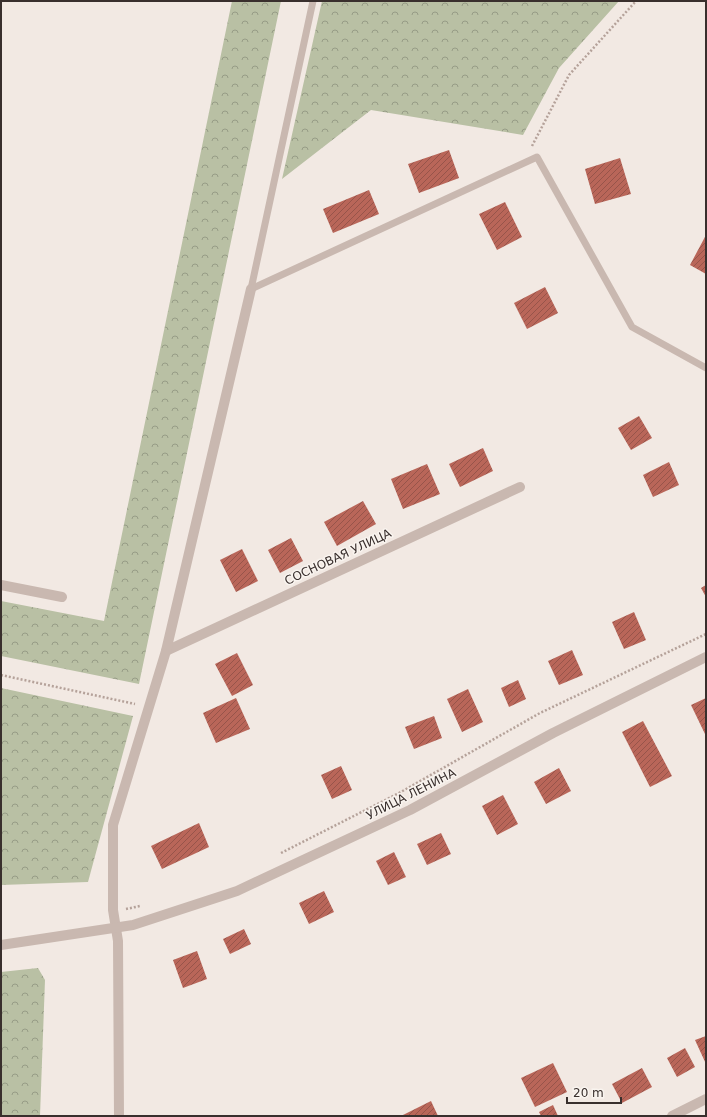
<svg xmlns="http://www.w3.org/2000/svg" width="707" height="1117" font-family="'DejaVu Sans',sans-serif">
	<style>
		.forest { fill: url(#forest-crowns) }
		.building { fill: url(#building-hatch) }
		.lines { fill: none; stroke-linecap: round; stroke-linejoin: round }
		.path { stroke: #b5a29a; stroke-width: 2.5; stroke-dasharray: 2 2; stroke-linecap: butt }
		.service { stroke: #c9b8b0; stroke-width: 7 }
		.minor { stroke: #c9b8b0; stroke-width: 10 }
		.tertiary { stroke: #c9b8b0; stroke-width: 10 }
		.labels { text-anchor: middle; stroke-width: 3; stroke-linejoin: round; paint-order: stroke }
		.street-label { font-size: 12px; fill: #392f2d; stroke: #f9f4ef }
	</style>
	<defs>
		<pattern id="forest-crowns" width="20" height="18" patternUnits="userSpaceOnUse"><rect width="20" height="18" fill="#b9c0a4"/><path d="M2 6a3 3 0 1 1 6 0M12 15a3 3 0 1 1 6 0" fill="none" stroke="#979c86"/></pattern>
		<pattern id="building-hatch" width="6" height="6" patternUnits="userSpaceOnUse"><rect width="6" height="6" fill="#b96659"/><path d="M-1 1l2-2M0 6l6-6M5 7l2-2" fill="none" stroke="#97544a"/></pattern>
	</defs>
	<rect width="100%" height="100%" fill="#f2e9e3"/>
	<g class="forest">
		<path d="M232,1H281L139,684L1,656V601L104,621Z"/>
		<path d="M322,1H619L559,68L523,135L371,110L282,179Z"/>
		<path d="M1,688L133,716L88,882L1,885Z"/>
		<path d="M38,968L45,980L40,1116H1V972Z"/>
	</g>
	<g class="building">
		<path d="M449,150L459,178L419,193L408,164Z"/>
		<path d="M620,158L631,194L595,204L585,169Z"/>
		<path d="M369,190L379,214L333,233L323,209Z"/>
		<path d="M505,202L522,237L497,250L479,214Z"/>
		<path d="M706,235V274L690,265Z"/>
		<path d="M545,287L558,313L527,329L514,303Z"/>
		<path d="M639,416L652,438L631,450L618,428Z"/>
		<path d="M483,448L493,471L460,487L449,464Z"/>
		<path d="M669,462L679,485L653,497L643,475Z"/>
		<path d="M427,464L440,494L403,509L391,479Z"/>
		<path d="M363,501L376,524L337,546L324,522Z"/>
		<path d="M291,538L303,561L280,573L268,550Z"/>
		<path d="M242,549L258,581L236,592L220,560Z"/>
		<path d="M706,585V597L701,588Z"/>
		<path d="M634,612L646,640L624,649L612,622Z"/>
		<path d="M572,650L583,675L559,685L548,661Z"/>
		<path d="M237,653L253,685L232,696L215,664Z"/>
		<path d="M518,680L526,699L509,707L501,688Z"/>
		<path d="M468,689L483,722L462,732L447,699Z"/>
		<path d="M236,698L250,729L216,743L203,713Z"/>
		<path d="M706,698V734H705L691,705Z"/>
		<path d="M434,716L442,738L414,749L405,727Z"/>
		<path d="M643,721L672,776L650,787L622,732Z"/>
		<path d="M341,766L352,790L332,799L321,775Z"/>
		<path d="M559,768L571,791L546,804L534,782Z"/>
		<path d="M503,795L518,824L497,835L482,806Z"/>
		<path d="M199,823L209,847L162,869L151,846Z"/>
		<path d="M441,833L451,854L427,865L417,844Z"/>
		<path d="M394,852L406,877L388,885L376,861Z"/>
		<path d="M324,891L334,912L309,924L299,903Z"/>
		<path d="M244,929L251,944L230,954L223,939Z"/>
		<path d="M197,951L207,979L183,988L173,960Z"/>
		<path d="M706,1036V1064L695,1040Z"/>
		<path d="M685,1048L695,1067L677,1077L667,1058Z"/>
		<path d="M553,1063L567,1092L535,1107L521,1078Z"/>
		<path d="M642,1068L652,1087L622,1103L612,1084Z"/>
		<path d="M431,1101L438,1116H404L403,1115Z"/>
		<path d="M553,1105L558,1116H541L539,1112Z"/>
	</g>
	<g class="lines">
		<g class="path">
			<path d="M532,146L569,75L636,1"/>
			<path d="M1,675L135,704"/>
			<path d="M281,853L399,793L540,713L706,634"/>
			<path d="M126,909L140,906"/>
		</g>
		<g class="service">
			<path d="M251,289L537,157L632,327L706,368"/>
			<path d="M251,289L313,1"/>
		</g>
		<g class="minor">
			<path d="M1,585L62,597"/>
			<path d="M166,651L520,487"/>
			<path d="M119,1116L118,941L113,910V825L166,651L251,289"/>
			<path d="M672,1116L706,1099"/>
		</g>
		<path class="tertiary" d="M1,945L133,925L237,891L410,810L553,733L706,657"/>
	</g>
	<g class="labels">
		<g class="street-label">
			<text transform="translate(338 557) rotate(-25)" y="4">СОСНОВАЯ УЛИЦА</text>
			<text transform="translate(411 794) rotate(-27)" y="4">УЛИЦА ЛЕНИНА</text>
		</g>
	</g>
	<rect width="707" height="1117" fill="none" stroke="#392f2d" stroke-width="4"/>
	<path d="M567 1097v6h54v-6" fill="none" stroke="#392f2d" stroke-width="2"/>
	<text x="573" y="1097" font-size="12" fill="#392f2d" stroke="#f9f4ef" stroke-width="3" paint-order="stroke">20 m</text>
</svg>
